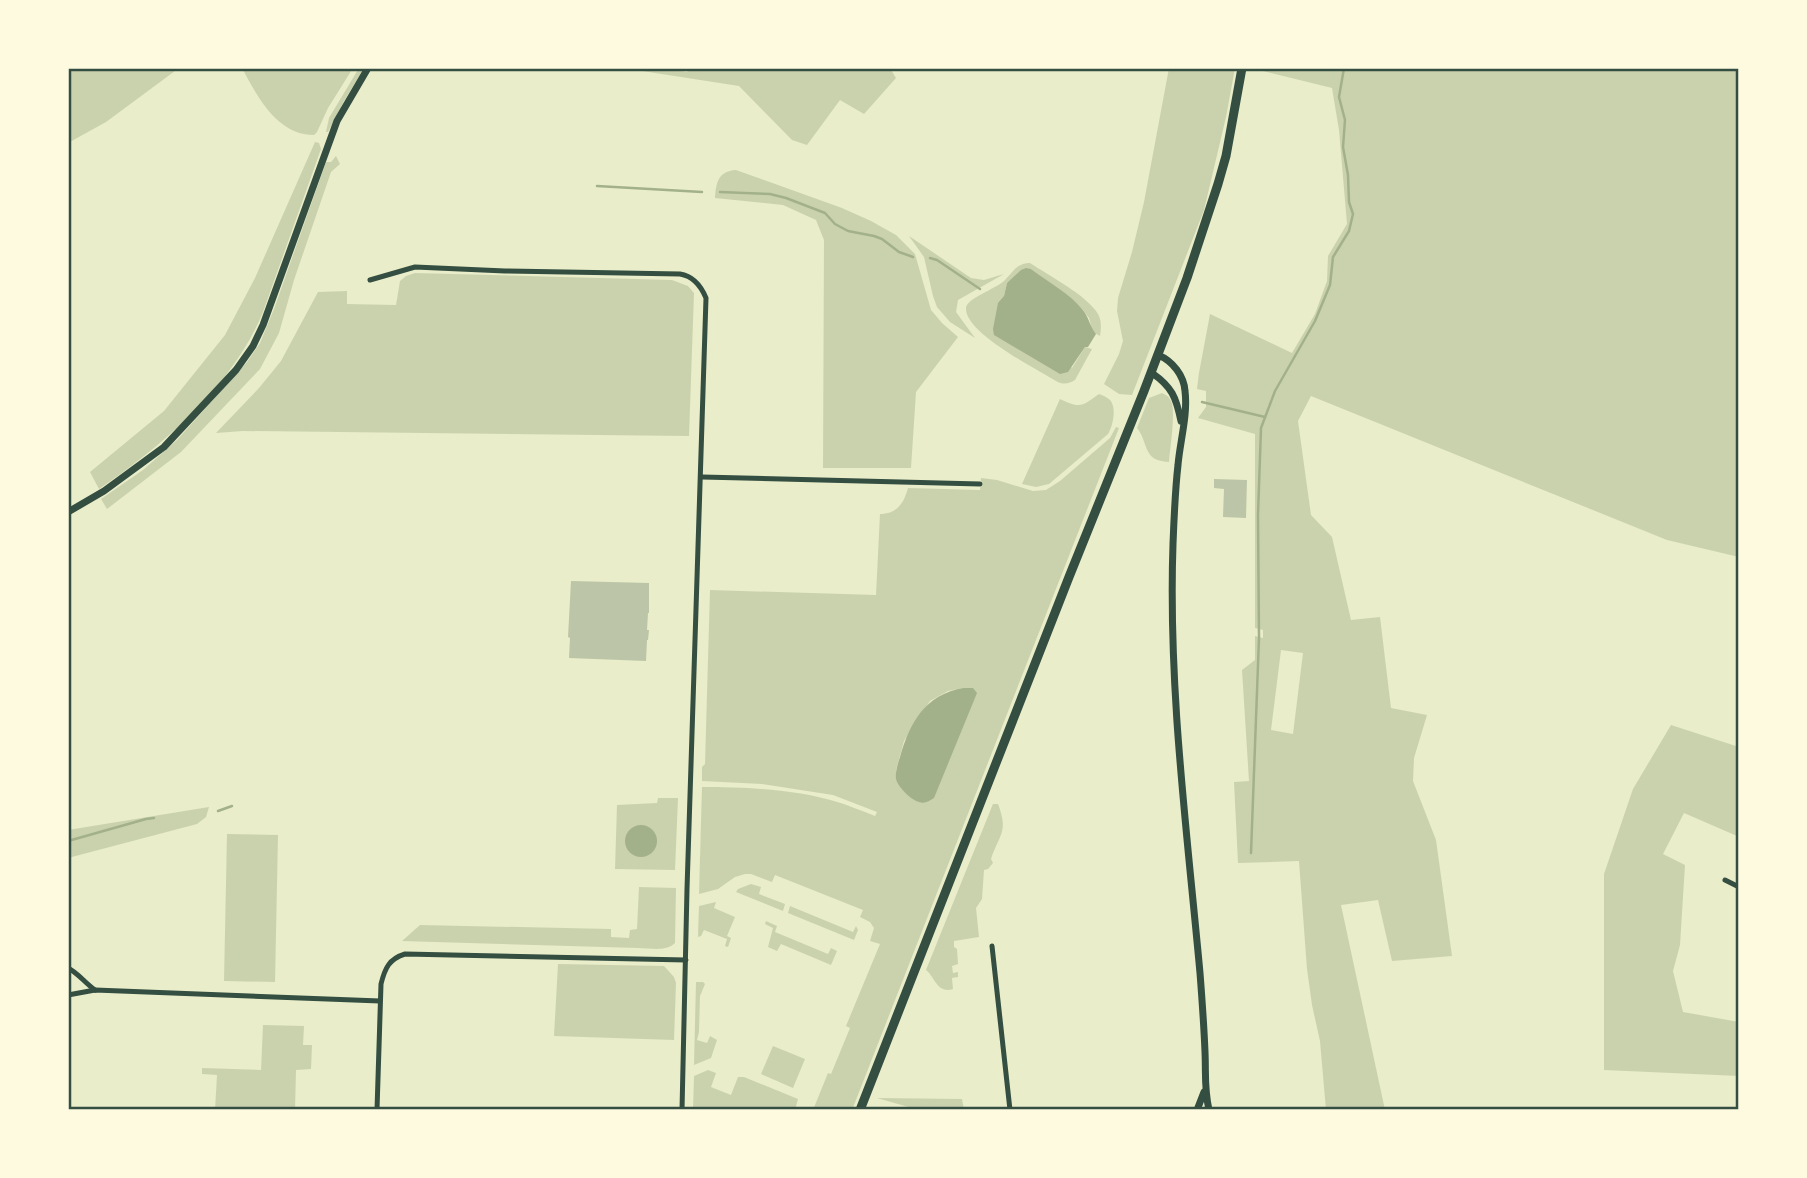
<svg xmlns="http://www.w3.org/2000/svg" width="1807" height="1178" font-family="'IBM Plex Serif',serif">
	<style>
		.green { fill: #cad2ad; fill-rule: evenodd }
		.water { fill: #a3b18a }
		.lines { fill: none; stroke-linecap: round; stroke-linejoin: round }
		.stream { stroke: #a3b18a; stroke-width: 2.5 }
		.building { fill: #bcc5a7 }
		.minor { stroke: #344e41; stroke-width: 5 }
		.tertiary { stroke: #344e41; stroke-width: 7 }
		.primary { stroke: #344e41; stroke-width: 9 }
		.neatline { fill: none; stroke: #344e41; stroke-width: 2.5 }
	</style>
	<rect width="100%" height="100%" fill="#e9edc9"/>
	<g class="green">
		<path d="M68,68H179L106,122L68,143Z"/>
		<path d="M242,68H353L328,108L317,132L314,135C277,135 257,96 242,68Z"/>
		<path d="M359,68H364L344,101L328,132H326L329,118Z"/>
		<path d="M623,68H660L687,72L691,68H890L896,78L864,114L840,100L807,145L792,140L739,86Z"/>
		<path d="M1169,68H1235L1226,117L1204,210L1132,395L1119,394L1104,384L1119,354L1123,341L1117,311L1118,298L1132,252L1144,202Z"/>
		<path d="M1259,68H1739V557L1667,540L1311,396L1298,421L1311,515L1332,537L1351,620L1380,617L1391,708L1427,715L1414,758L1413,781L1436,840L1452,956L1392,961L1378,900L1341,905L1385,1110H1326L1320,1041L1312,1005L1307,969L1299,861L1238,863L1234,782L1249,781L1242,670L1255,660V636L1263,638V630L1255,628V434L1198,418L1206,407V391L1197,389L1199,373L1210,314L1292,353L1315,314L1327,281L1328,256L1347,224L1339,130L1332,88L1259,70ZM1281,650L1303,653L1293,734L1271,730Z"/>
		<path d="M315,142L319,143L321,149L263,312C234,384 163,446 99,489L90,472L164,411L225,335L255,278Z"/>
		<path d="M336,156L340,164L331,172L294,280L279,333L260,369L181,452L107,509L101,499L143,470L177,440L247,362L260,343L274,309L326,162H331Z"/>
		<path d="M736,170L842,208L871,221L896,235L915,254L931,310L942,323L958,337L916,392L911,468H823L824,240L816,220L783,205L715,198C716,183 718,171 736,170Z"/>
		<path d="M909,236L971,278L984,280L1004,274L958,300L956,312L975,338L950,322L937,307L933,296L924,257Z"/>
		<path d="M1030,263C1048,275 1088,296 1098,314C1102,321 1101,329 1100,336L1093,332L1089,318L1083,310L1076,303L1031,269L1007,283L1004,296L1072,368L1085,347L1092,349L1075,380C1069,384 1063,385 1056,381C1036,369 964,332 966,308C967,300 985,293 991,289C996,286 1001,284 1005,280C1013,272 1017,263 1030,263Z"/>
		<path d="M415,273L672,280L688,286L694,293L689,436L243,431L216,433L259,388L281,361L318,292L347,291V304L396,305L400,281L406,276Z"/>
		<path d="M1162,393C1167,396 1168,395 1171,401C1176,411 1170,448 1169,462C1142,461 1149,443 1137,428L1149,398Z"/>
		<path d="M1099,394C1102,395 1107,397 1110,400C1117,408 1113,426 1108,434L1049,484L1036,487L1022,484L1060,399C1081,409 1082,406 1099,394Z"/>
		<path d="M1116,427L1119,428L852,1110H813L828,1073L831,1074L850,1028L846,1026L880,944L870,941L874,928L870,922L860,917L863,910L775,875L772,882L751,874H745L735,877L718,889L699,894L702,787C743,787 794,789 834,801C848,805 862,811 875,816L877,812L833,795L762,784L702,781V767L705,764L710,590L876,595L880,514C897,514 904,503 908,488L980,490L981,478L997,480L1033,491L1046,490L1060,481L1110,438ZM963,688H973L896,778V770L904,741L930,701L948,691Z"/>
		<path d="M1671,725L1739,747V832L1737,836L1684,813L1663,854L1685,865L1680,945L1673,971L1683,1012L1739,1022V1076L1604,1070V874L1633,789Z"/>
		<path d="M658,798H678L675,870L615,869L617,805L657,803Z"/>
		<path d="M993,804H998C1009,833 999,834 991,859L993,863L988,869L984,870L982,899L976,908L979,937L954,941V947L957,949L958,964L952,966L953,973L958,972V977L952,978L953,989C937,994 935,977 926,970Z"/>
		<path d="M209,807L206,817L197,824L68,858V830Z"/>
		<path d="M227,834L278,835L275,982L224,981Z"/>
		<path d="M751,884L761,887L759,894L785,904L783,911L736,892L738,889Z"/>
		<path d="M639,887L676,888L675,943C666,952 650,948 638,948L402,941L420,925L611,929V937L629,938L630,930L637,929Z"/>
		<path d="M716,902L714,908L735,917L727,936L731,938L728,947L725,946L727,939L704,930L701,936L698,937L699,906Z"/>
		<path d="M790,906L853,932L856,926L858,930L854,940L788,913Z"/>
		<path d="M766,921L777,926L775,932L828,954L831,948L837,951L831,965L781,944L777,951L768,947L773,928L765,924Z"/>
		<path d="M558,964L664,966L674,977L676,983L674,1040L554,1036Z"/>
		<path d="M696,982H703L705,984L700,996L699,1032L697,1040L707,1043L710,1036L717,1040L711,1058L694,1065Z"/>
		<path d="M263,1025L304,1026L303,1045H312L311,1069L296,1070L295,1110H215L217,1075L202,1074V1068L261,1070Z"/>
		<path d="M773,1046L805,1059L793,1088L761,1074Z"/>
		<path d="M708,1070L716,1073L711,1087L731,1095L738,1077H744L798,1099L795,1110H693L694,1076Z"/>
		<path d="M877,1098L962,1099L964,1110H919Z"/>
	</g>
	<g class="water">
		<path d="M1026,268L1031,269C1048,282 1069,293 1082,309C1089,317 1090,327 1096,334L1088,347H1085L1068,372L1060,374L994,335L993,329L998,303L1004,296L1007,283L1021,270Z"/>
		<path d="M963,688H973L977,693L934,798C929,801 925,804 919,802C911,800 898,787 896,779C895,772 898,763 900,757C910,722 925,695 963,688Z"/>
		<circle cx="641" cy="841" r="16"/>
	</g>
	<g class="lines">
		<g class="stream">
			<path d="M597,186L702,192"/>
			<path d="M720,192L770,194L786,198L825,213L835,224L848,231L874,236L882,239L899,252L913,257"/>
			<path d="M930,258L937,260L980,289"/>
			<path d="M1202,402L1265,417"/>
			<path d="M218,811L232,806"/>
			<path d="M68,841L146,819L154,818"/>
			<path d="M1251,853L1259,638L1258,515L1261,428L1275,391L1315,321L1330,285L1333,257L1349,231L1353,214L1349,202L1348,175L1343,147L1345,120L1339,97L1344,68"/>
		</g>
	</g>
	<g class="building">
		<path d="M1214,479L1247,480L1246,518L1223,517L1224,489L1214,488Z"/>
		<path d="M571,581L649,583V613H648L647,630H649L648,640H647L646,661L569,658L570,638L568,637Z"/>
	</g>
	<g class="lines">
		<g class="minor">
			<path d="M370,280L415,267L505,271L680,274C693,276 701,286 706,298L687,889L682,1110"/>
			<path d="M702,477L980,484"/>
			<path d="M1725,880L1739,887"/>
			<path d="M992,946L1010,1110"/>
			<path d="M68,968C78,973 85,983 95,990"/>
			<path d="M68,995L95,990L380,1001"/>
			<path d="M377,1110L381,984C385,968 389,959 405,954L686,960"/>
		</g>
		<g class="tertiary">
			<path d="M1158,355C1173,361 1184,376 1185,391C1188,415 1180,441 1178,465C1175,491 1174,518 1173,544C1168,687 1187,831 1200,973C1202,999 1204,1026 1205,1052C1206,1074 1204,1088 1209,1110"/>
			<path d="M1152,373C1172,387 1176,397 1181,421"/>
			<path d="M68,512L104,491L164,447L236,370L253,346L263,325L337,121L368,68"/>
			<path d="M1197,1110L1204,1092"/>
		</g>
		<path class="primary" d="M860,1110L1069,577L1144,391L1187,278L1218,184L1226,156L1242,68"/>
	</g>
	<rect width="1807" height="1178" fill="none" stroke="#fefae0" stroke-width="140"/>
	<rect x="70" y="70" width="1667" height="1038" class="neatline"/>
</svg>
